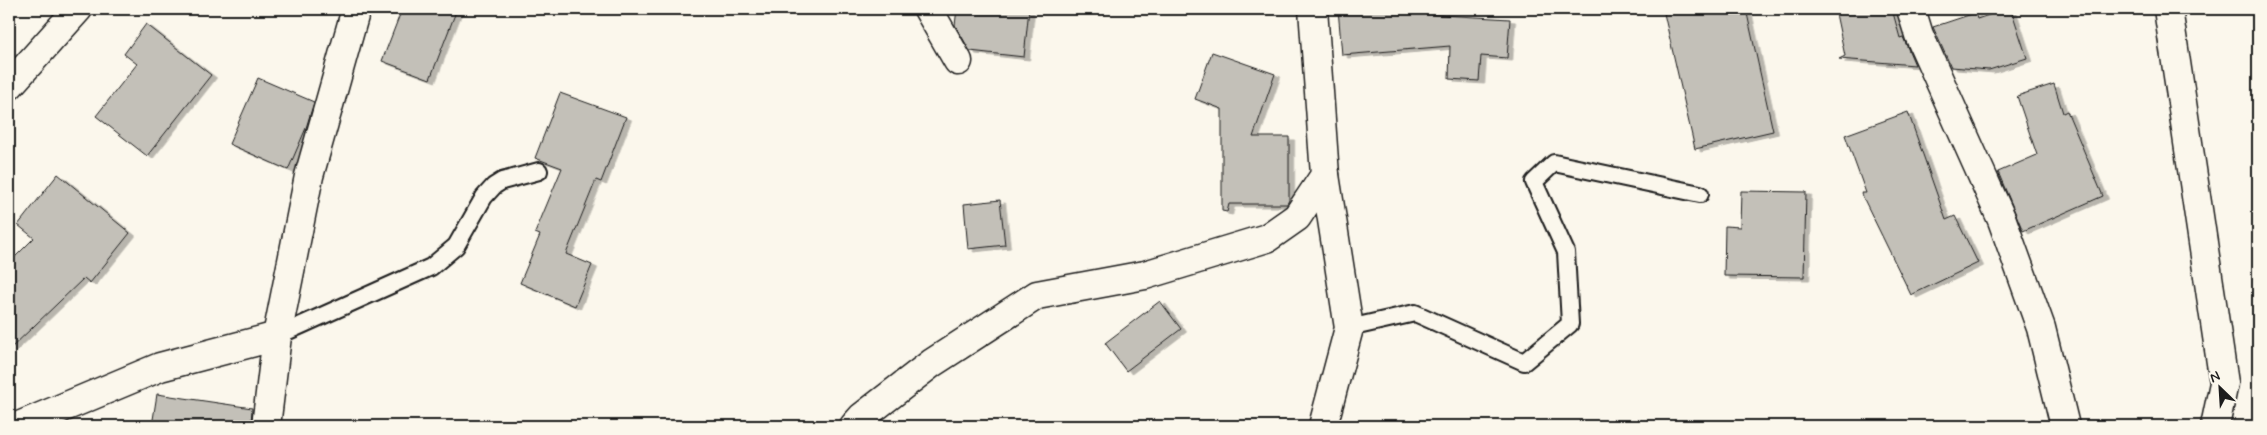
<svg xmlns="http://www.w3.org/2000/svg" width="2267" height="435" font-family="Mynerve,sans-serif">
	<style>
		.building { fill: #c3c0b8; stroke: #1c1c1c; filter: url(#shadow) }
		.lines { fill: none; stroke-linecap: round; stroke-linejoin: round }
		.lane-casing { stroke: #1c1c1c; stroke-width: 20 }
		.street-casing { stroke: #1c1c1c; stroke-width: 31 }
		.secondary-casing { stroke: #1c1c1c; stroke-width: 31 }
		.lane { stroke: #fbf7ec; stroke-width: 16 }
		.street { stroke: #fbf7ec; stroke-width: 28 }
		.secondary { stroke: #fbf7ec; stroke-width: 28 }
	</style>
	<defs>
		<filter id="shadow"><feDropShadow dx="5.5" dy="3" stdDeviation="0" flood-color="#0004"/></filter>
	</defs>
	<rect width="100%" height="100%" fill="#fbf7ec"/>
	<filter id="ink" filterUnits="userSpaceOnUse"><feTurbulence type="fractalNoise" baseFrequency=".02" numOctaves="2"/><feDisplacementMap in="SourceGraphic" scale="10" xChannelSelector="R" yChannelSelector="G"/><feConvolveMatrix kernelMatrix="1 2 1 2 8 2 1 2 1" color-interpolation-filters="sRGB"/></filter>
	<g filter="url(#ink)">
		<g class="building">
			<path d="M402,9H457L430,79L382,61Z"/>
			<path d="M957,9H1029L1024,57L970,51L955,25Z"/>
			<path d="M1338,9H1424V14L1510,19L1507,58L1481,56L1479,81L1449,79L1450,46L1342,55Z"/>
			<path d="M1663,9H1746L1773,131L1695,149Z"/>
			<path d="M1835,9H1892L1900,38L1903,37L1915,65L1839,59L1845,56Z"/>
			<path d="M2007,9H2011L2027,58L1989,70L1951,67L1933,27L1975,13L1977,19Z"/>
			<path d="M146,24L211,75L147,156L96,116L137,64L124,54Z"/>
			<path d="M1212,52L1275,74L1253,137H1289V200L1287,204H1229L1227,212L1222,211V109L1195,99Z"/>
			<path d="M258,78L314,102L306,128L288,170L229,144Z"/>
			<path d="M2054,84L2063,113L2067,111L2103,196L2023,231L1998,172L2037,155L2017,96Z"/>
			<path d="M560,93L626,117L601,182L596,180L566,254L592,265L575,306L520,283L540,235L535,233L562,168L535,158Z"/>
			<path d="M1908,112L1946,220L1955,216L1978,263L1911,295L1861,193H1866L1845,135Z"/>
			<path d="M58,174L130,233L90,283L84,278L9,350V263L34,238L18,225Z"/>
			<path d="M1741,191L1806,192L1804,277L1724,276L1725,226L1740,227Z"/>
			<path d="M1000,200L1005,245L968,249L964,204Z"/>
			<path d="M1160,301L1181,329L1126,371L1105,343Z"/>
			<path d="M157,394L252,408L251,426H152Z"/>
		</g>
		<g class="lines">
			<defs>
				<g id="lane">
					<path d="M1349,328L1415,313L1524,362L1570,324L1566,252L1534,182L1554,163L1700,194"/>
					<path d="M277,336L431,267L456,246L484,197L494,186L502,181L539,171"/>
				</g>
				<g id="street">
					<path d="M928,9L958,61"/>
					<path d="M1911,9L1919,35L2002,220L2041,328L2065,426"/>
					<path d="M2168,9L2224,383L2215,426"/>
					<path d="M9,86L78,9"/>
					<path d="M19,426L160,367L277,336L266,426"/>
					<path d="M854,426L862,417L932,363L1037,295L1145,275L1267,238L1297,217L1325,175L1313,9"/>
					<path d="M1323,426L1349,328L1325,175"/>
				</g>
				<path id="secondary" d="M277,336L309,176L356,9"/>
			</defs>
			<use href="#lane" class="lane-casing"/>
			<use href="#street" class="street-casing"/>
			<use href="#secondary" class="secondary-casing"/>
			<use href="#lane" class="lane"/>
			<use href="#street" class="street"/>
			<use href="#secondary" class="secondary"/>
		</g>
	</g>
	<rect width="2267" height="435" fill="none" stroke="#fbf7ec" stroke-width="30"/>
	<rect x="15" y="15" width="2237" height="405" fill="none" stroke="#1c1c1c" stroke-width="2" filter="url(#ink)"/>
	<g transform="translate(2220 388) rotate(335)" stroke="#fbf7ec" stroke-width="4" paint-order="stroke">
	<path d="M0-4L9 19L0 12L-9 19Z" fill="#1c1c1c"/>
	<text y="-8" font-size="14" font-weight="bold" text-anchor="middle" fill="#1c1c1c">N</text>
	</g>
</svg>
